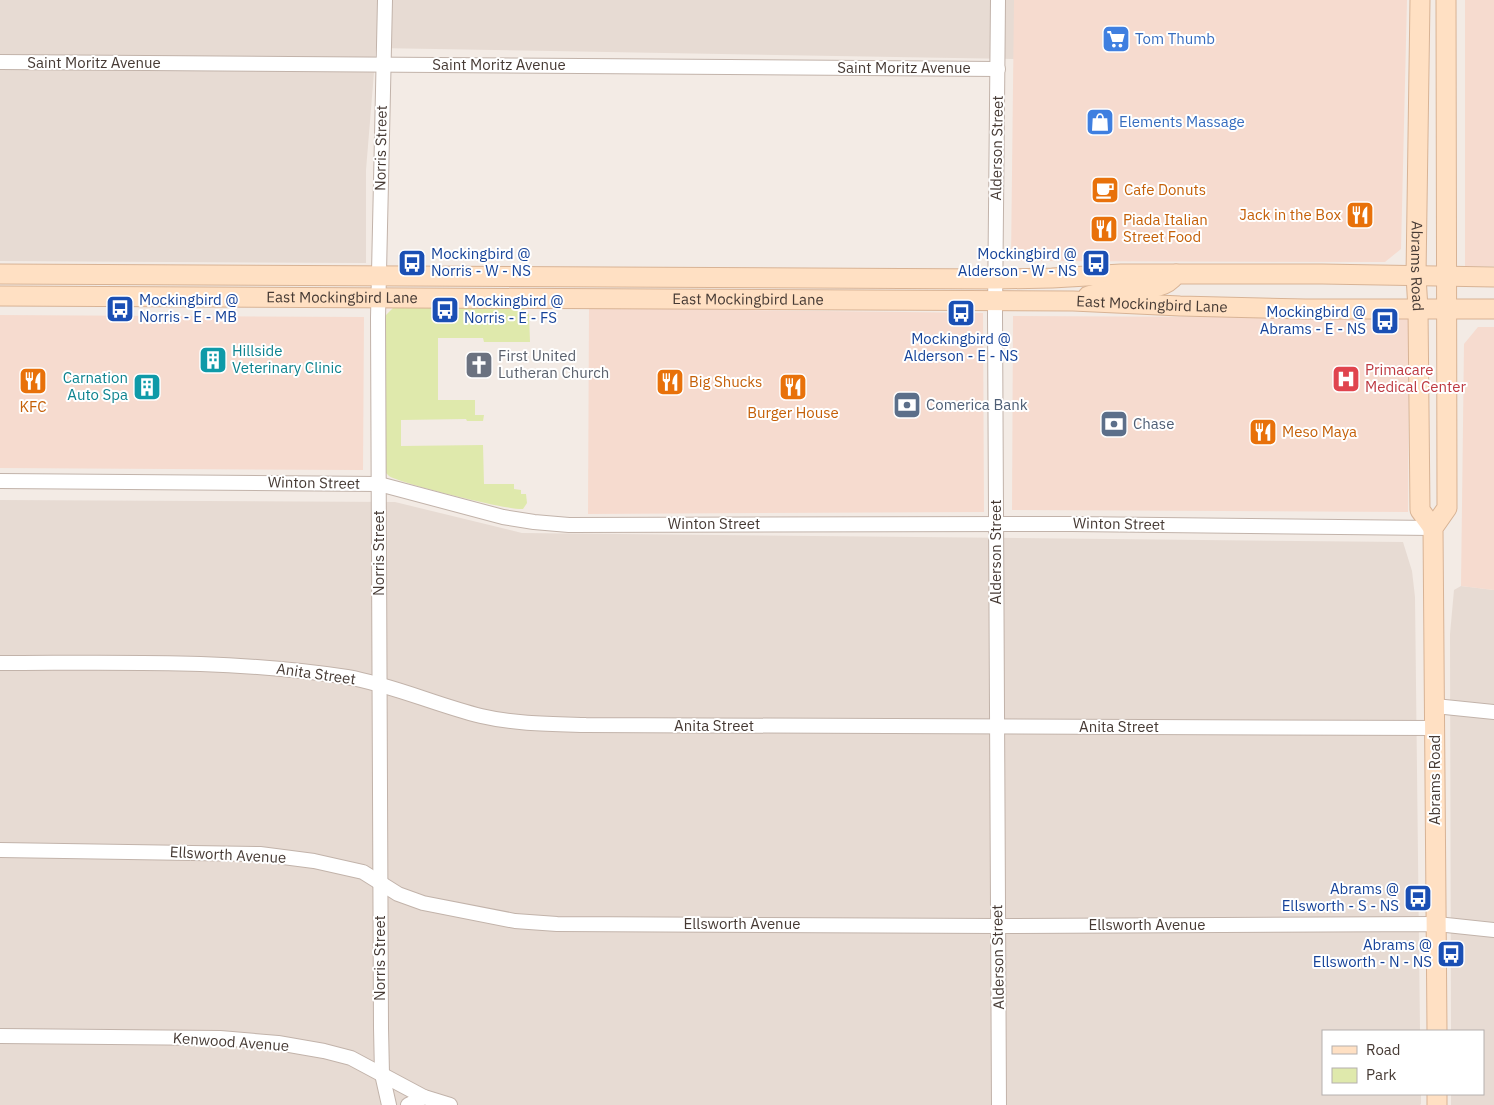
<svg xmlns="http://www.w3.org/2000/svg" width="1494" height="1105" font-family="'IBM Plex Sans',sans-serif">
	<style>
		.residential { fill: #e7dbd3 }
		.commercial { fill: #f6dbcf }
		.green { fill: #dfe9ac }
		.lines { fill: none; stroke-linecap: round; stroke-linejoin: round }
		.minor-casing { stroke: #c2b3aa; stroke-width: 16 }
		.secondary-casing { stroke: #d8b395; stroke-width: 21 }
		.minor { stroke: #fff; stroke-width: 14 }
		.secondary { stroke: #ffe0c3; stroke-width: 19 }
		.labels { text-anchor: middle; stroke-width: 4; stroke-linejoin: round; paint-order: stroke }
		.shop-label { font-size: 15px; fill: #366cbe; stroke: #fff; text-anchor: start }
		.street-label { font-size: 15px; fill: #463a34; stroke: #fff }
		.food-label { font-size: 15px; fill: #c56008; stroke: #fff; text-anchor: start }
		.transit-label { font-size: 15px; fill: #164399; stroke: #fff; text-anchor: end }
		.culture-label { font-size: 15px; fill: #0d838f; stroke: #fff; text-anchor: start }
		.worship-label { font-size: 15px; fill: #5b616d; stroke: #fff; text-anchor: start }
		.health-label { font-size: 15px; fill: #be3a42; stroke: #fff; text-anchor: start }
		.service-label { font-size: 15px; fill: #4e5e75; stroke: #fff; text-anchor: start }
	</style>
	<rect width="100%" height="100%" fill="#f3ebe5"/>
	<g class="residential">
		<path d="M0,0H1014V59L376,48L366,170V263L0,261Z"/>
		<path d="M0,500L395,502L522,533L1403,542L1412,571L1415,597L1420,1031H1323V1094H1421V1104L1420,1105H0Z"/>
		<path d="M1461,586L1494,590V1105H1451V1094H1483V1031H1451L1450,634L1454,590Z"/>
	</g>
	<g class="commercial">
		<path d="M1014,0H1407L1401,249L1385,262L1011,261Z"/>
		<rect x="1465" y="0" width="29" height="266"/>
		<path d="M589,308L983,313L984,512L588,514Z"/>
		<path d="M0,315L364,317L363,470L0,468Z"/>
		<path d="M1013,316L1409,318L1408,512L1012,510Z"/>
		<path d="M1478,327H1494V590L1461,586L1464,344Z"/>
	</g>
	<path class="green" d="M522,307L529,314L530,342H484L483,338H438V400H475V415H484L483,421H467L466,419L401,420V446L483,445L484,484H514V489L521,490V494H526L527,503L523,509C511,511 402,484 389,476L385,472V316L393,308H396Z"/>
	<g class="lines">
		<defs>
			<g id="minor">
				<path d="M385,0L378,318L381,1028L382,1074L389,1105"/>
				<path d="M998,0L995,315L999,1105"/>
				<path d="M0,62L998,69"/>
				<path d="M0,481L379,484L503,517L534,522L569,525L1072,524L1433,528"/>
				<path d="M0,663C116,663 232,659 347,677C393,685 436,705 481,716C515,724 551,724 586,725L1435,728"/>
				<path d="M1435,706L1494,712"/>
				<path d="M0,850L260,854L314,861L363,872L398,894L423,903L515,921L557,924L997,926L1437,924L1494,930"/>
				<path d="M0,1036L220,1038L278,1043L324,1051L351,1058L424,1097L450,1105"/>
				<path d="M408,1105L424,1097"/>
			</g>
			<g id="secondary">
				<path id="s1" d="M1420,0L1416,276L1418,309L1420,510L1433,528"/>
				<path d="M0,274L995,279L1052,278L1121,274H1322L1494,277"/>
				<path id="s2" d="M0,296L1073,301L1180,306L1305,309H1494"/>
				<path d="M1088,296C1097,294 1107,290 1116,289C1137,286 1162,294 1176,274"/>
				<path d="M1437,1031L1433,528L1447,508L1446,0"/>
				<path d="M1437,1094V1105"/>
			</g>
		</defs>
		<use href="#minor" class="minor-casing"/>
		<use href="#secondary" class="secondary-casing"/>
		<use href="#minor" class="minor"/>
		<use href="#secondary" class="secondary"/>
	</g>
	<defs>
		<symbol id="supermarket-square" viewBox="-11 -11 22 22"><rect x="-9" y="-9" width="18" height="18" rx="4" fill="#3f7fe0" stroke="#fff"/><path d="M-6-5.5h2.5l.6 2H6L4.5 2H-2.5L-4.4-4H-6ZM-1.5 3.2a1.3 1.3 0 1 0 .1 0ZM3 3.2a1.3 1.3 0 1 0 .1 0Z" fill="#fff"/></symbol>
		<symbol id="shop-square" viewBox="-11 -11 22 22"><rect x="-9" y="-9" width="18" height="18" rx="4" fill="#3f7fe0" stroke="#fff"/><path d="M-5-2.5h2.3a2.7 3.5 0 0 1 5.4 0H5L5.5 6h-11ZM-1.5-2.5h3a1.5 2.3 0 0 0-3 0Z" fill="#fff"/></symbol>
		<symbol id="cafe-square" viewBox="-11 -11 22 22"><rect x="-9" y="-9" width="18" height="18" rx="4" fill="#e8710a" stroke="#fff"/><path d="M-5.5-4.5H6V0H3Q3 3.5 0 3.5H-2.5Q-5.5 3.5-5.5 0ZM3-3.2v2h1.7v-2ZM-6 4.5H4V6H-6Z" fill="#fff"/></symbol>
		<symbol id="restaurant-square" viewBox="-11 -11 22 22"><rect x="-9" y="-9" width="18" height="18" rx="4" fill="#e8710a" stroke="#fff"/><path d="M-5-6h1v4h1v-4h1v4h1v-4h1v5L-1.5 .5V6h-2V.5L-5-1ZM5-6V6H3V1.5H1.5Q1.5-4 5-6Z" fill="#fff"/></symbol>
		<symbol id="bus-square" viewBox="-11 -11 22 22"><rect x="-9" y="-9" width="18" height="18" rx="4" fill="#1a4fb4" stroke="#fff"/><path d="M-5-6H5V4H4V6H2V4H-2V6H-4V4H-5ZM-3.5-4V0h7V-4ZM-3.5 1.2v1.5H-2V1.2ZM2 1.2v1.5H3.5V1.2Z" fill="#fff"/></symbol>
		<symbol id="building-square" viewBox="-11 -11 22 22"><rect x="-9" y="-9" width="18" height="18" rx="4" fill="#0f9aa8" stroke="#fff"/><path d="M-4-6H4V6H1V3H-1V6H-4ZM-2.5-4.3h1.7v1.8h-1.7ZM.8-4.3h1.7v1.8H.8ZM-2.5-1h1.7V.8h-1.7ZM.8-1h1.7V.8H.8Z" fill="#fff"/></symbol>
		<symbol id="church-square" viewBox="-11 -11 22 22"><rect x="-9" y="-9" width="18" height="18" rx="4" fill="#6b7280" stroke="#fff"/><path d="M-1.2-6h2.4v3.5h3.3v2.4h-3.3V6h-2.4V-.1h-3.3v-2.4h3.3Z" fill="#fff"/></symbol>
		<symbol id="hospital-square" viewBox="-11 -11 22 22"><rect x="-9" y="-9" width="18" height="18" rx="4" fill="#e0444e" stroke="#fff"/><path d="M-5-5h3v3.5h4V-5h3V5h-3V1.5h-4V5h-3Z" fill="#fff"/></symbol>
		<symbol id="bank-square" viewBox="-11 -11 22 22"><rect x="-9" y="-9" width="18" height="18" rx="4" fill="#5c6f8a" stroke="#fff"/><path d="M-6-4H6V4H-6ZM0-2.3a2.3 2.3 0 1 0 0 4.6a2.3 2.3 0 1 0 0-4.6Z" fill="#fff"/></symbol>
	</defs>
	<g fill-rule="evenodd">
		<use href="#supermarket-square" x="1100" y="23" width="32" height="32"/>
		<use href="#shop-square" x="1084" y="106" width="32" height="32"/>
		<use href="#cafe-square" x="1089" y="174" width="32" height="32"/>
		<use href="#restaurant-square" x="1344" y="199" width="32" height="32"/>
		<use href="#restaurant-square" x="1088" y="213" width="32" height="32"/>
		<use href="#bus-square" x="396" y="247" width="32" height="32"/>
		<use href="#bus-square" x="1080" y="247" width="32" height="32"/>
		<use href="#bus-square" x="104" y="293" width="32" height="32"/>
		<use href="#bus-square" x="429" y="294" width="32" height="32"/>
		<use href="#bus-square" x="945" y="297" width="32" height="32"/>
		<use href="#bus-square" x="1369" y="305" width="32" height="32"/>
		<use href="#building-square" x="197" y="344" width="32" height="32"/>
		<use href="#church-square" x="463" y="349" width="32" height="32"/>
		<use href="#hospital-square" x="1330" y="363" width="32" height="32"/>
		<use href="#restaurant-square" x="17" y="365" width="32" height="32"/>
		<use href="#restaurant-square" x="654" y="366" width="32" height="32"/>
		<use href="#building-square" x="131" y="371" width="32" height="32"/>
		<use href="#restaurant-square" x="777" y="371" width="32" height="32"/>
		<use href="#bank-square" x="891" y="389" width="32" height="32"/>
		<use href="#bank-square" x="1098" y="408" width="32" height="32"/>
		<use href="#restaurant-square" x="1247" y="416" width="32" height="32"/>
		<use href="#bus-square" x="1402" y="882" width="32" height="32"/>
		<use href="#bus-square" x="1435" y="938" width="32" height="32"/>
	</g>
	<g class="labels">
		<g class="shop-label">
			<text x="1135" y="44">Tom Thumb</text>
			<text x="1119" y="127">Elements Massage</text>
		</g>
		<g class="street-label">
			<text x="94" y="68">Saint Moritz Avenue</text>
			<text x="499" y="70">Saint Moritz Avenue</text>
			<text x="904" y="73">Saint Moritz Avenue</text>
			<text transform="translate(381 148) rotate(-89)" y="5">Norris Street</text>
			<text transform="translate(997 148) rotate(-89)" y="5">Alderson Street</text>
			<text dy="5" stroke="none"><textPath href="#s1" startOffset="266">Abrams Road</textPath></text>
			<text dy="5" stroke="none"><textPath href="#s2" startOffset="342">East Mockingbird Lane</textPath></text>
			<text dy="5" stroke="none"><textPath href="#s2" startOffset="748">East Mockingbird Lane</textPath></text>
			<text dy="5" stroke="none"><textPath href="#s2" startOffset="1152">East Mockingbird Lane</textPath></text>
			<text transform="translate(314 483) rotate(1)" y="5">Winton Street</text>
			<text x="714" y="529">Winton Street</text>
			<text transform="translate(1119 524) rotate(1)" y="5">Winton Street</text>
			<text transform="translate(996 552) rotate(-90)" y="5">Alderson Street</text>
			<text transform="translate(379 553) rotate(-90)" y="5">Norris Street</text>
			<text transform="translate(316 674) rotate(8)" y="5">Anita Street</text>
			<text x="714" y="731">Anita Street</text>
			<text x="1119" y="732">Anita Street</text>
			<text transform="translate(1435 780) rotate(-90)" y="5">Abrams Road</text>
			<text transform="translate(228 855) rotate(3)" y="5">Ellsworth Avenue</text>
			<text x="742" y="929">Ellsworth Avenue</text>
			<text x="1147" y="930">Ellsworth Avenue</text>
			<text transform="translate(998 957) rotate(-91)" y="5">Alderson Street</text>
			<text transform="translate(380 958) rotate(-90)" y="5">Norris Street</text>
			<text transform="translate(231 1042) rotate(4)" y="5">Kenwood Avenue</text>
		</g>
		<g class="food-label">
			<text x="1124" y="195">Cafe Donuts</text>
			<text x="1341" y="220" text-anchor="end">Jack in the Box</text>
			<text x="1123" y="225">Piada Italian<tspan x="1123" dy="17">Street Food</tspan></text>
			<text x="689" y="387">Big Shucks</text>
			<text x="33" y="412" text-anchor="middle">KFC</text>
			<text x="793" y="418" text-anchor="middle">Burger House</text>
			<text x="1282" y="437">Meso Maya</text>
		</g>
		<g class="transit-label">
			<text x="431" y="259" text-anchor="start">Mockingbird @<tspan x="431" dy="17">Norris - W - NS</tspan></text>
			<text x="1077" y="259">Mockingbird @<tspan x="1077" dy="17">Alderson - W - NS</tspan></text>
			<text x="139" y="305" text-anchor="start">Mockingbird @<tspan x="139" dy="17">Norris - E - MB</tspan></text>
			<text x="464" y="306" text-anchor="start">Mockingbird @<tspan x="464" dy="17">Norris - E - FS</tspan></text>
			<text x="1366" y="317">Mockingbird @<tspan x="1366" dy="17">Abrams - E - NS</tspan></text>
			<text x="961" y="344" text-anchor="middle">Mockingbird @<tspan x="961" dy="17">Alderson - E - NS</tspan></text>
			<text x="1399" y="894">Abrams @<tspan x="1399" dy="17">Ellsworth - S - NS</tspan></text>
			<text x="1432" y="950">Abrams @<tspan x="1432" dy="17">Ellsworth - N - NS</tspan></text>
		</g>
		<g class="culture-label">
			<text x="232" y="356">Hillside<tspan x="232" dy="17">Veterinary Clinic</tspan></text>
			<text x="128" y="383" text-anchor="end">Carnation<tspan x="128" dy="17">Auto Spa</tspan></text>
		</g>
		<g class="worship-label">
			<text x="498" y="361">First United<tspan x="498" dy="17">Lutheran Church</tspan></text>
		</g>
		<g class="health-label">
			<text x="1365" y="375">Primacare<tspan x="1365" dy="17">Medical Center</tspan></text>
		</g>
		<g class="service-label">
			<text x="926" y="410">Comerica Bank</text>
			<text x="1133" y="429">Chase</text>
		</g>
	</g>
	<rect x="1322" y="1030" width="162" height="65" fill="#ffffff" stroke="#b5b0ae"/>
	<rect x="1332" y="1046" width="25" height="8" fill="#ffe0c3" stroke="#b5b0ae"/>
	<text x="1366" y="1055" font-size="15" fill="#463a34">Road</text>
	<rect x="1332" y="1068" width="25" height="15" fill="#dfe9ac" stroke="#b5b0ae"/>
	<text x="1366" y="1080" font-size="15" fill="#463a34">Park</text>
</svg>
